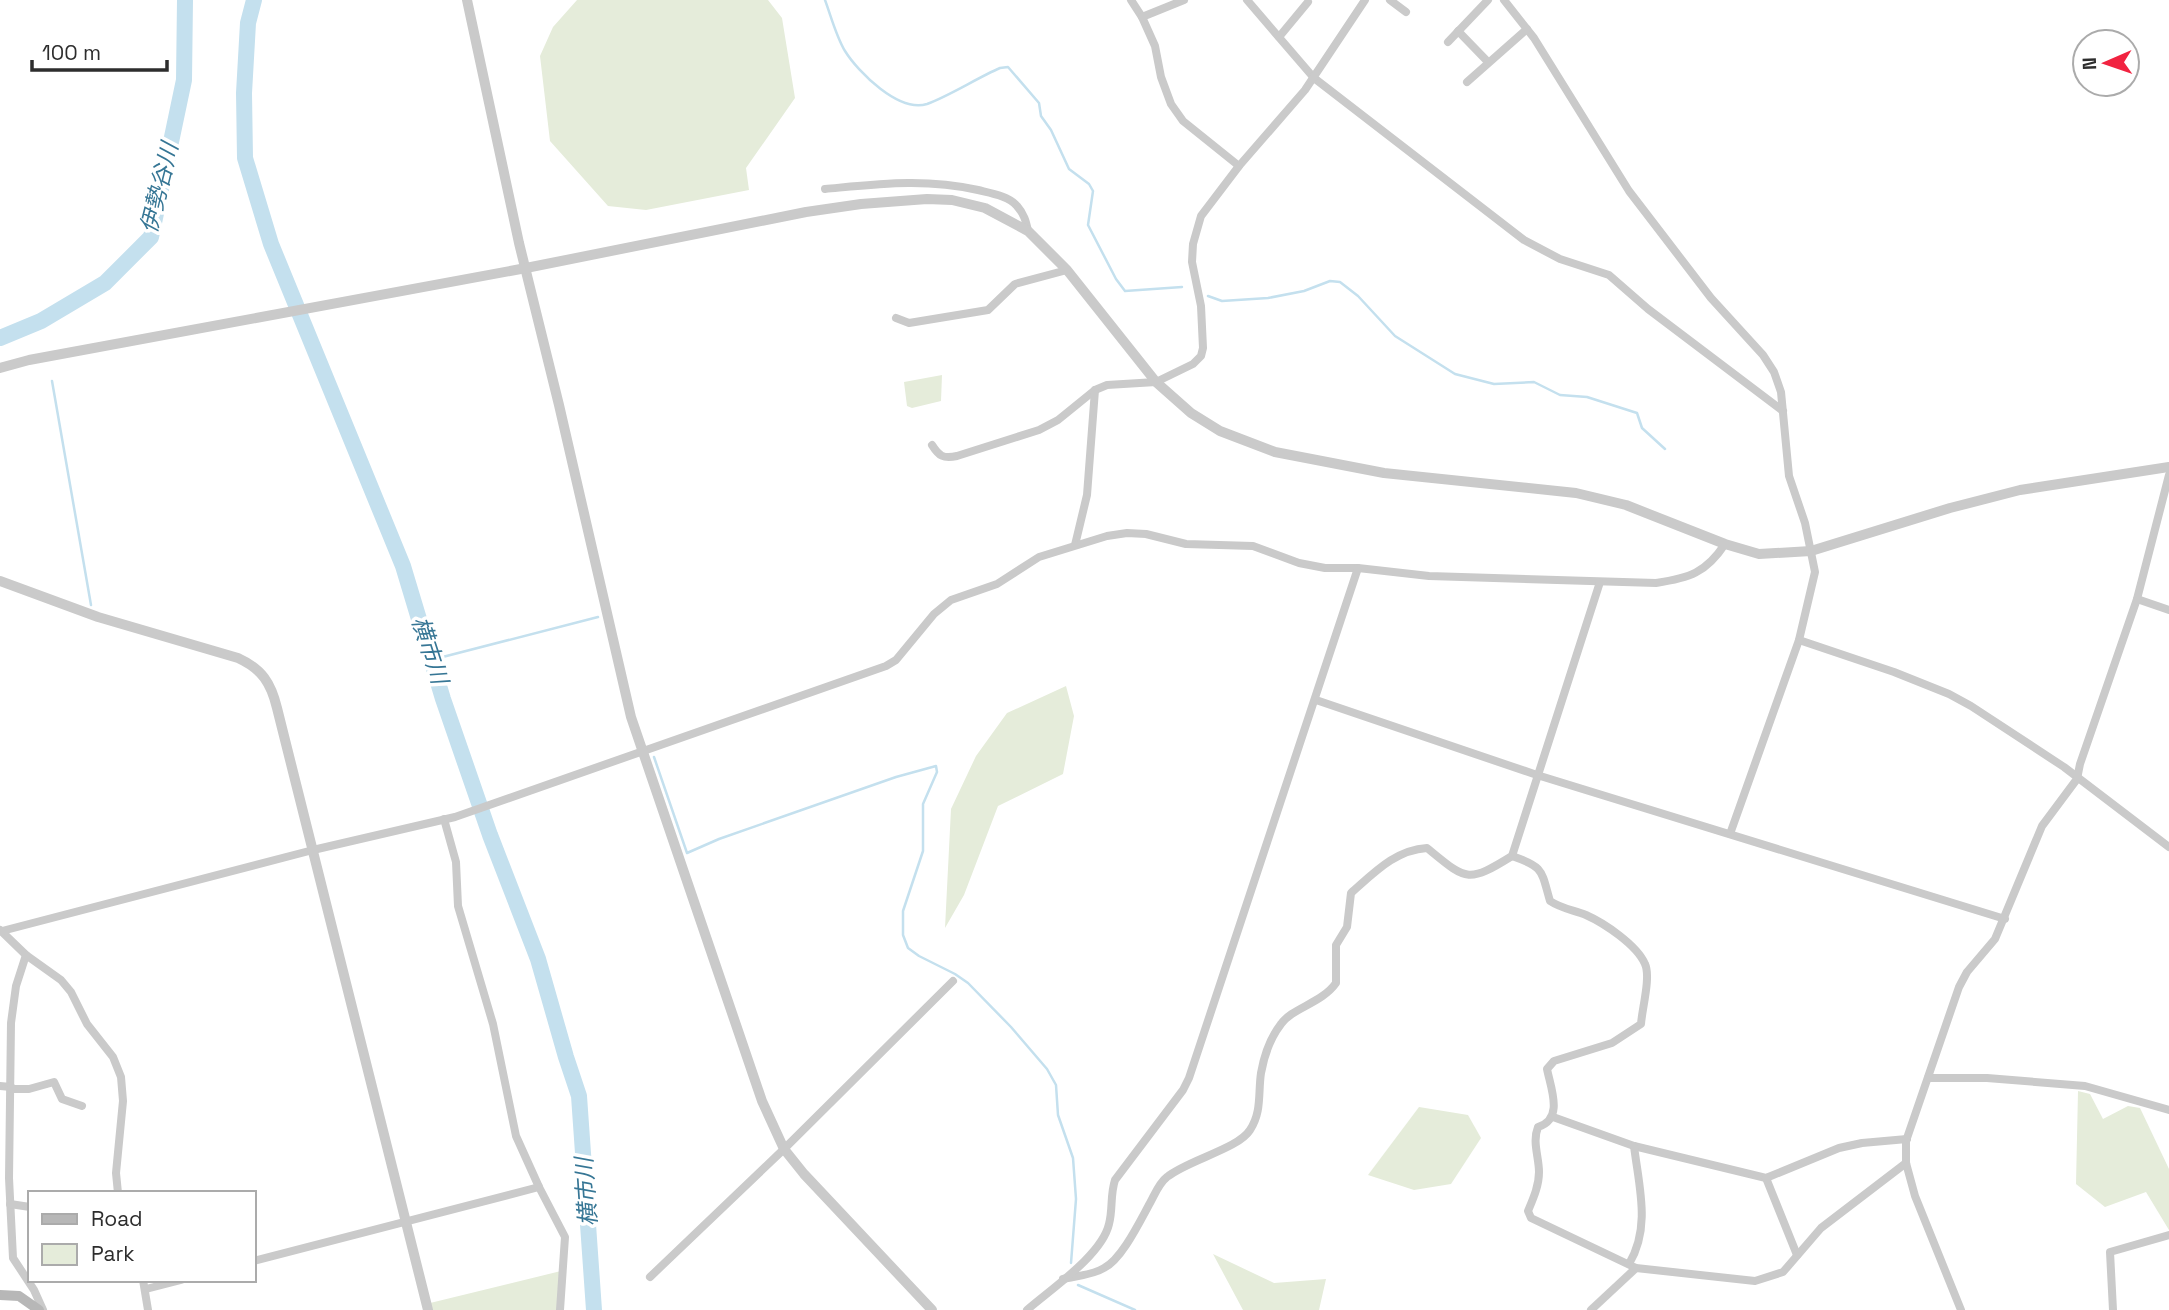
<svg xmlns="http://www.w3.org/2000/svg" width="2169" height="1310" font-family="'Space Grotesk','Noto Sans JP',sans-serif">
	<style>
		.green { fill: #e5ecda }
		.lines { fill: none; stroke-linecap: round; stroke-linejoin: round }
		.stream { stroke: #c4e0ee; stroke-width: 2.5 }
		.river { stroke: #c4e0ee; stroke-width: 16 }
		.minor { stroke: #cacaca; stroke-width: 8 }
		.tertiary { stroke: #cacaca; stroke-width: 10 }
		.secondary { stroke: #b7b7b7; stroke-width: 10 }
		.labels { text-anchor: middle; stroke-width: 7; stroke-linejoin: round; paint-order: stroke }
		.water-label { font-size: 23px; font-style: italic; fill: #367695; stroke: #fff }
	</style>
	<rect width="100%" height="100%" fill="#fff"/>
	<g class="green">
		<path d="M577,0H768L782,18L795,98L746,168L749,190L646,210L608,206L550,141L540,56L553,27Z"/>
		<path d="M942,375L941,401L912,408L907,406L904,382Z"/>
		<path d="M1066,686L1074,716L1063,774L998,806L964,895L945,928L951,809L976,756L1007,713Z"/>
		<path d="M2078,1091L2090,1094L2103,1119L2128,1106L2140,1108L2169,1169V1230L2146,1192L2105,1207L2076,1184Z"/>
		<path d="M1419,1107L1468,1115L1481,1138L1451,1184L1414,1190L1368,1175Z"/>
		<path d="M1213,1254L1274,1283L1326,1279L1319,1310H1243Z"/>
		<path d="M565,1270L560,1310H428L426,1304Z"/>
	</g>
	<g class="lines">
		<g class="stream">
			<path d="M825,0C831,16 836,36 845,51C858,72 899,113 927,104C949,96 977,78 1000,68L1008,67L1039,103L1041,116L1051,130L1069,169L1089,184L1093,191L1088,225L1116,279L1125,291L1182,287"/>
			<path d="M1208,296L1222,301L1268,298L1304,291L1330,281L1340,282L1358,296L1395,336L1455,374L1494,384L1534,382L1560,395L1587,397L1637,413L1642,428L1665,449"/>
			<path d="M52,381L91,605"/>
			<path d="M431,660L598,617"/>
			<path d="M654,757L687,853L719,839L896,777L936,766L937,772L923,804V851L903,911V935L908,948L919,956L955,974L968,983L1011,1027L1047,1069L1056,1085L1058,1115L1073,1158L1076,1199L1071,1263"/>
			<path d="M1078,1285L1135,1310"/>
		</g>
		<g class="river">
			<path d="M254,0L248,23L244,93L245,158L271,244L403,566L443,699L490,835L538,959L566,1057L579,1096L594,1310"/>
			<path d="M0,338L41,321L105,283L151,237L184,80L185,0"/>
		</g>
		<g class="minor">
			<path d="M1131,0L1142,17"/>
			<path d="M1184,0L1142,17L1155,46L1161,77L1171,104L1183,121L1239,166"/>
			<path d="M1247,0L1314,78L1524,240L1560,259L1609,275L1648,309L1783,411"/>
			<path d="M1390,0L1406,12"/>
			<path d="M1504,0L1534,38L1629,191L1711,298L1763,355L1774,372L1781,392L1789,476L1805,523L1815,572L1799,640L1730,834"/>
			<path d="M1458,31L1488,62"/>
			<path d="M1279,37L1308,2"/>
			<path d="M1448,42L1488,0"/>
			<path d="M1467,82L1527,29"/>
			<path d="M825,189C879,184 924,178 978,190C990,193 1009,196 1017,206C1024,214 1026,221 1028,231"/>
			<path d="M896,318L909,323L988,310L1015,284L1067,270"/>
			<path d="M932,445C939,456 943,459 957,456L1039,430L1058,420L1095,390L1107,385L1156,382L1193,364L1201,356L1203,348L1201,306L1192,262L1193,244L1201,216L1239,166L1305,90L1365,0"/>
			<path d="M1075,545L1087,495L1095,390"/>
			<path d="M2137,599L2169,610"/>
			<path d="M1799,640L1894,672L1949,694L1971,706L2064,767L2169,847"/>
			<path d="M1316,700L1537,775L2005,919"/>
			<path d="M444,819L456,862L458,906L493,1024L516,1136L539,1187L565,1237L560,1310"/>
			<path d="M1512,856C1544,867 1541,870 1550,901C1562,909 1574,910 1586,915C1604,923 1637,945 1645,964C1651,977 1642,1009 1641,1024L1612,1043L1554,1061L1547,1069C1551,1089 1564,1119 1538,1127C1532,1142 1539,1157 1539,1172C1539,1186 1533,1199 1528,1211L1531,1218L1636,1268L1755,1281L1783,1272L1821,1228L1906,1163"/>
			<path d="M0,930L26,955L61,980L71,992L87,1024L113,1057L121,1077L123,1101L116,1173L118,1193"/>
			<path d="M2,931L313,850L455,817L886,666L896,660L934,614L951,600L997,584L1039,557L1107,536L1127,533L1146,534L1186,544L1253,546L1299,563L1325,568H1358L1429,576L1656,583C1689,578 1706,573 1725,544"/>
			<path d="M26,955L16,986L11,1023L9,1178L13,1258L34,1290L43,1310"/>
			<path d="M1928,1078H1987L2085,1086L2169,1110"/>
			<path d="M0,1086L11,1087"/>
			<path d="M11,1089H29L54,1082L62,1099L82,1106"/>
			<path d="M1553,1117L1634,1146L1766,1178L1839,1148L1862,1143L1907,1139"/>
			<path d="M1766,1178L1797,1255"/>
			<path d="M10,1204L30,1207"/>
			<path d="M254,1261L539,1187"/>
			<path d="M1629,1264C1651,1227 1639,1187 1634,1146"/>
			<path d="M650,1277L784,1149L953,981"/>
			<path d="M1063,1279C1076,1276 1093,1275 1104,1268C1122,1259 1140,1221 1150,1203C1155,1194 1159,1183 1167,1177C1188,1160 1238,1149 1250,1130C1262,1112 1258,1093 1261,1073C1264,1056 1271,1037 1281,1024C1292,1008 1322,1003 1336,983V945L1347,927L1351,893C1374,873 1395,850 1427,848C1466,880 1467,884 1512,856L1600,582"/>
			<path d="M143,1280L148,1310"/>
			<path d="M146,1289L181,1280"/>
			<path d="M1027,1310C1051,1289 1102,1255 1109,1224C1113,1209 1110,1195 1115,1180L1183,1090L1189,1078L1358,568"/>
			<path d="M1591,1310L1636,1268"/>
			<path d="M1961,1310L1915,1196L1906,1163V1141L1959,987L1967,972L1995,939L2042,826L2077,779L2080,764L2137,599L2169,475"/>
			<path d="M2113,1310L2110,1252L2169,1235"/>
		</g>
		<g class="tertiary">
			<path d="M467,0L519,243L559,405L631,717L762,1101L784,1149L804,1174L932,1310"/>
			<path d="M0,368L29,360L526,268L806,212L861,204L927,199L952,200L985,208L1028,231L1067,270L1156,382L1191,413L1220,431L1275,452L1384,473L1576,493L1626,505L1725,544L1759,554L1811,551L1950,508L2020,490L2169,467"/>
			<path d="M0,581L98,617L238,658C262,669 271,683 277,708L428,1310"/>
		</g>
		<path class="secondary" d="M0,1295L19,1296L39,1310"/>
	</g>
	<g class="labels">
		<g class="water-label">
			<text transform="translate(159 188) rotate(-76)" y="8">伊勢谷川</text>
			<text transform="translate(430 650) rotate(72)" y="8">横市川</text>
			<text transform="translate(586 1192) rotate(-94)" y="8">横市川</text>
		</g>
	</g>
	<rect x="28" y="1191" width="228" height="91" fill="#ffffff" stroke="#ababab" stroke-width="2"/>
	<rect x="42" y="1214" width="35" height="10" fill="#b7b7b7" stroke="#ababab" stroke-width="2"/>
	<text x="91" y="1226" font-size="21" fill="#2d2d2d">Road</text>
	<rect x="42" y="1244" width="35" height="21" fill="#e5ecda" stroke="#ababab" stroke-width="2"/>
	<text x="91" y="1261" font-size="21" fill="#2d2d2d">Park</text>
	<g transform="translate(2106 63) rotate(268)"><circle r="33" fill="#ffffff" stroke="#ababab" stroke-width="2"/>
	<path d="M0-5L12 26L0 18L-12 26Z" fill="#f12340"/>
	<text y="-10" font-size="19" font-weight="bold" text-anchor="middle" fill="#2d2d2d">N</text>
	</g>
	<path d="M32 60v10h135v-10" fill="none" stroke="#2d2d2d" stroke-width="3.5"/>
	<text x="42" y="60" font-size="21" fill="#2d2d2d" stroke="#ffffff" stroke-width="5" paint-order="stroke">100 m</text>
</svg>
